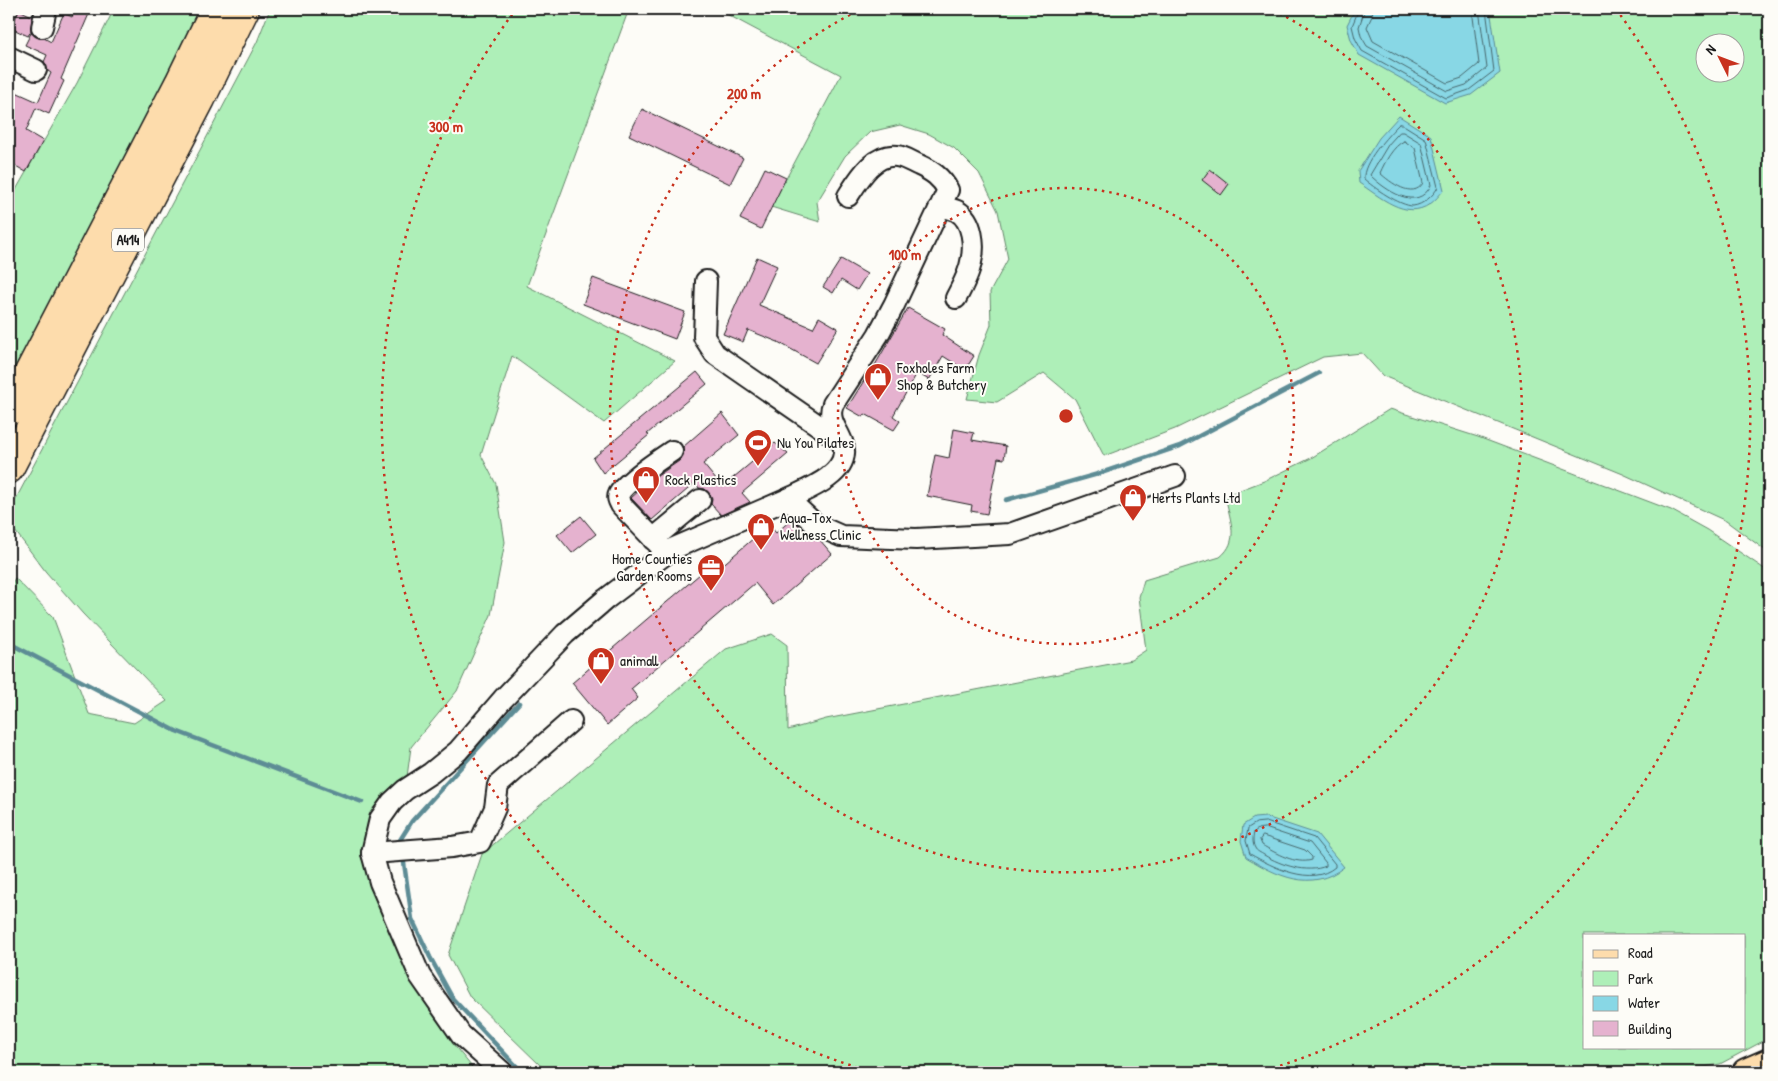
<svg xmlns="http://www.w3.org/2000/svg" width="1778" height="1081" font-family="'Patrick Hand',sans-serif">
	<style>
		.green { fill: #aeefb8; stroke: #65866a; fill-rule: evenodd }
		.water { fill: #88d7e5; stroke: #5d8c95 }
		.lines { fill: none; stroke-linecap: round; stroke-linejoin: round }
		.shore { stroke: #47676c; stroke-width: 1 }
		.stream { stroke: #5d8c95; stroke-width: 4.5 }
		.building { fill: #e5b2cf; stroke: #1c1c1c }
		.minor-casing { stroke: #1c1c1c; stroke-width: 24 }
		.major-casing { stroke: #1c1c1c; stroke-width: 30 }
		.highway-casing { stroke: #1c1c1c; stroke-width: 31 }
		.minor { stroke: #fdfcf7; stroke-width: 20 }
		.major { stroke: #fddcac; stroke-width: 26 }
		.highway { stroke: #fddcac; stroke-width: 28 }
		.ring { fill: none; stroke: #c8321e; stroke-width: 2.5; stroke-dasharray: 2.5 5 }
		.labels { text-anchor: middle; stroke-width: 4; stroke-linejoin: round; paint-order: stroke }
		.shield { fill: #fdfcf7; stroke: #605f5e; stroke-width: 1 }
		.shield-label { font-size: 14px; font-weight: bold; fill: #1c1c1c }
		.poi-label { font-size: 15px; fill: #1c1c1c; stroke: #fdfcf7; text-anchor: start }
		.centre { fill: #c8321e; stroke: #fdfcf7; stroke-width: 2.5 }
		.ring-label { font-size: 15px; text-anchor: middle; font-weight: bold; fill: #c8321e; stroke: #fdfcf7; stroke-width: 4; stroke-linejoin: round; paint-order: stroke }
	</style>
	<rect width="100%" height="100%" fill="#fdfcf7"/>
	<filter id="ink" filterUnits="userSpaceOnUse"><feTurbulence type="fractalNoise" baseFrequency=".02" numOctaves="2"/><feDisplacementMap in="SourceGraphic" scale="10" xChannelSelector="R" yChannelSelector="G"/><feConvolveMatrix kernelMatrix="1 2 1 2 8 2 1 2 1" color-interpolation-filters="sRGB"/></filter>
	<g filter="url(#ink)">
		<g class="green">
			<path d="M114,9H200L155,101L9,379V202L77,83Z"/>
			<path d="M270,9H629L527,286L675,361L604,423L512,356L481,455L496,484L505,542L491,615L457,691L411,747L407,777L373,817L363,844V851L370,888L389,925L411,979L453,1044L476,1072H9V589L15,578L53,617L89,714L134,723L167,701L83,614L46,572L9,523V512L257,42Z"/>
			<path d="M717,9H1769V553L1726,521L1623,474L1383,376L1362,353L1323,357L1175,429L1104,456L1075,399L1044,373L997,402L967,399L979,355L991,325L990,292L1008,259L998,211L979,173L954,148L929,134L900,125L870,132L845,156L817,202L820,222L771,207L841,75ZM1706,42H1736V72H1706Z"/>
			<path d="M1390,409L1478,437L1671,510L1707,530L1769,572V1038L1720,1064L1678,1072H551L541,1066L470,997L448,955L482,854L726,649L772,634L787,645L788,730L826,719L1131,660L1146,650L1139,597L1144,580L1220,557C1240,541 1230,521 1226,499L1232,493L1264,481L1311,458ZM1584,935H1744V1047H1584Z"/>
		</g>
		<g class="water">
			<path d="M1355,9H1490L1500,73L1471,95L1445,103L1359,55L1351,40L1347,25Z"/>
			<path d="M1399,116L1431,136L1444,190C1440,194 1435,201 1430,204C1406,221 1379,196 1359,183L1358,171L1379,138Z"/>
			<path d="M1266,817L1317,834L1344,867C1311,893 1277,876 1246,857L1241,841L1243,825L1254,818Z"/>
		</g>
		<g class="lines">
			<g class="shore">
				<path d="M1359,9L1352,26L1355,38L1362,51L1446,98L1469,90L1494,71L1486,9"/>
				<path d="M1365,9L1359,27L1361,36L1367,46L1447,91L1466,85L1487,68L1479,9"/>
				<path d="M1373,9L1372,16L1367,27L1373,41L1447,83L1462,78L1479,64L1472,9"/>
				<path d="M1399,124H1402L1426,139L1438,187C1434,195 1423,205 1413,206C1400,206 1373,187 1364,179C1362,163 1388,135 1399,124Z"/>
				<path d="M1400,132H1403L1421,143L1431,185C1418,213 1385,190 1370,175L1388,145Z"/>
				<path d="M1404,141L1415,148L1423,183C1413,200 1390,182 1380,173C1385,162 1393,146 1404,141Z"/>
				<path d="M1266,822L1314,838L1335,864V867C1311,887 1273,867 1250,854L1246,841L1248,828L1256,823Z"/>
				<path d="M1265,828L1310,843L1326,863V866C1307,874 1281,865 1264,855C1261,853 1256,851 1255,848C1252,843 1253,837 1254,832L1258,829Z"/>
				<path d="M1263,836L1305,850L1312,857V860C1296,865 1275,853 1262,845L1260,840Z"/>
			</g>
			<g class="stream">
				<path d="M1006,500L1098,474L1180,446L1319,373"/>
				<path d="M9,643L176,731L362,802"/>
				<path d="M401,846L400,840L412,821L519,703"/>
				<path d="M403,856L412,919L430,957L453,999L522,1072"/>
			</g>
		</g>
		<g class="building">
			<path d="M75,9H89L87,13L89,14L61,79L64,81L49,114L36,108L26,131L43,141L26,172L9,162V89L38,102L51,73L48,71L44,62L47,55L25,45L31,33L39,38H44L51,42L64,13L72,17Z"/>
			<path d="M19,10L32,16L31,31L28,36L11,28Z"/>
			<path d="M642,109L743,158L730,184L629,135Z"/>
			<path d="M765,168L786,178L761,229L740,219Z"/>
			<path d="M1210,169L1229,184L1221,195L1202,180Z"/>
			<path d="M757,257L777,266L759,305L813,328L819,317L838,328L816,363L778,342L748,330L743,342L723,334Z"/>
			<path d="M841,259L867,274L857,290L841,280L833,293L823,287Z"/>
			<path d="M593,278L685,312L675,339L583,304Z"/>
			<path d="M908,308L945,329L942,335L974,356L965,370L943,356L929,380L917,373L893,416L900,421L894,430L865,414L863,417L847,408L870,371L871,372Z"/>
			<path d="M697,372L707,384L647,434L649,435L603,473L593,458Z"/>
			<path d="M722,413L739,435L703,464L722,487L775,443L788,454L742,493L750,502L721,515L711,504L712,498L709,493L705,489L699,488L695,483L652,520L631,498L650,481L679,461L683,456V447Z"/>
			<path d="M954,429L974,433L972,440L1006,446L1004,459L998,458L987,514L971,511L972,505L927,496L935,455L949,458Z"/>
			<path d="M581,516L596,534L572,553L557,535Z"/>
			<path d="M792,519L808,534L819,539L832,554L773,605L755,583L631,689L638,698L607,725L572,683L714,562L719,568L769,525L776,533Z"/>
		</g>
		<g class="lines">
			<defs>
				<g id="minor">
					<path d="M42,27L46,9"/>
					<path d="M9,57L36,70"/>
					<path d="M942,206C947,208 953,209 957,211C973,220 975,246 971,262C969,274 962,287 956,298"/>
					<path d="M706,281L704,337L715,354L841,441"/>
					<path d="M788,499C805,490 843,477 844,453C845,446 840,437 837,431C832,422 829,414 833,404L878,335L894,305L948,190C941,177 932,171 919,165C912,162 905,157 897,156C874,153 859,179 848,196"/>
					<path d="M653,539L700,500"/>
					<path d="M667,553L621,505C619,501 617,498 619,494C624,483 660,459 672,451"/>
					<path d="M372,853L452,847L480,842L495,808L498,785L571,721"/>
					<path d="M502,1072L461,1035L420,976L380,882L372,853L380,819L392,802L405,790L431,773L458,751L503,699L565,634L606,599L672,549L788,499L816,525L841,536L916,539L1010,534L1175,476"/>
				</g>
				<path id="major" d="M1746,1072L1769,1062"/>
				<g id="highway">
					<path d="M9,411L179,83L215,9"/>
					<path d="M9,469L201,99L245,9"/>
				</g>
			</defs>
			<use href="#minor" class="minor-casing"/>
			<use href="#major" class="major-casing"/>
			<use href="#highway" class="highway-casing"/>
			<use href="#minor" class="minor"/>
			<use href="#major" class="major"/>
			<use href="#highway" class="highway"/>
		</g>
	</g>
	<g class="ring">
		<circle cx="1066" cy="416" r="228"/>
		<path d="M1273 10A456 456 0 1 1 859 10"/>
		<path d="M872 1072A684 684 0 0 1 516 9M1616 9A684 684 0 0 1 1260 1072"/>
	</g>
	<defs>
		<symbol id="shop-pin" viewBox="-11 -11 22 30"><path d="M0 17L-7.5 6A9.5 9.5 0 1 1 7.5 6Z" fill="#c8321e" stroke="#fdfcf7"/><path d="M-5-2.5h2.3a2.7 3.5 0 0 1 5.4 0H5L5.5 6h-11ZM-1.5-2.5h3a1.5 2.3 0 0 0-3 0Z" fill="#fff"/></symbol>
		<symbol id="stadium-pin" viewBox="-11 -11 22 30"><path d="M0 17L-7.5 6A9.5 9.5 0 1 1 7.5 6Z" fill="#c8321e" stroke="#fdfcf7"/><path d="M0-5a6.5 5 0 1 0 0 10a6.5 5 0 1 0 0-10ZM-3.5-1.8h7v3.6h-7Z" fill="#fff"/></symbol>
		<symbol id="office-pin" viewBox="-11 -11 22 30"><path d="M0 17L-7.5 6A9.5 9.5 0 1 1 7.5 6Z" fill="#c8321e" stroke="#fdfcf7"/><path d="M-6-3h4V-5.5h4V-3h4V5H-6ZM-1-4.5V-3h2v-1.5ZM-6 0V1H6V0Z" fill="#fff"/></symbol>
	</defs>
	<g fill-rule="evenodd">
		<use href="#shop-pin" x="862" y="361" width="32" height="43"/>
		<use href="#stadium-pin" x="742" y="427" width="32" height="43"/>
		<use href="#shop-pin" x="630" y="464" width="32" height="43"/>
		<use href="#shop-pin" x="1117" y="482" width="32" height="43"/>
		<use href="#shop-pin" x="745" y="511" width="32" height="43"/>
		<use href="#office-pin" x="695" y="552" width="32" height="43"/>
		<use href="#shop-pin" x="585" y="645" width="32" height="43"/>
	</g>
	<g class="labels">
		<rect class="shield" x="112" y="228.5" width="32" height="23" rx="4"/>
		<g class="shield-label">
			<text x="128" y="245">A414</text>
		</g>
		<g class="poi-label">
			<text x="897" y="373">Foxholes Farm<tspan x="897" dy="17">Shop &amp; Butchery</tspan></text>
			<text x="777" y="448">Nu You Pilates</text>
			<text x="665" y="485">Rock Plastics</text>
			<text x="1152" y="503">Herts Plants Ltd</text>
			<text x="780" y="523">Aqua-Tox<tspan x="780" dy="17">Wellness Clinic</tspan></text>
			<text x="692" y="564" text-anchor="end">Home Counties<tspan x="692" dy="17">Garden Rooms</tspan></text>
			<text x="620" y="666">animall</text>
		</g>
	</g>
	<circle cx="1066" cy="416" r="8" class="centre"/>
	<g class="ring-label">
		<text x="744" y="99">200 m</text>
		<text x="446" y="132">300 m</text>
		<text x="905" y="260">100 m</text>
	</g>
	<rect width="1778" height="1081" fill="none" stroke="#fdfcf7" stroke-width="30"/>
	<rect x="15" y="15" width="1748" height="1051" fill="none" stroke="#1c1c1c" stroke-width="2" filter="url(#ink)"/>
	<rect x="1583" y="934" width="162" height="115" fill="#fdfcf7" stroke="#a3a29f"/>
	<rect x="1593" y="950" width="25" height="8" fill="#fddcac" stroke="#a3a29f"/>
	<text x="1628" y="958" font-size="15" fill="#1c1c1c">Road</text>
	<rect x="1593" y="971" width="25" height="15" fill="#aeefb8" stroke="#a3a29f"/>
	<text x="1628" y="984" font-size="15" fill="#1c1c1c">Park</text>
	<rect x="1593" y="996" width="25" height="15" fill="#88d7e5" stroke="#a3a29f"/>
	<text x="1628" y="1008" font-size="15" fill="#1c1c1c">Water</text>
	<rect x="1593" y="1021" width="25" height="15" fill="#e5b2cf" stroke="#a3a29f"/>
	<text x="1628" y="1034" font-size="15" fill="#1c1c1c">Building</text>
	<g transform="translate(1720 58) rotate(312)"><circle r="24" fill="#fdfcf7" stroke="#a3a29f"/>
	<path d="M0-4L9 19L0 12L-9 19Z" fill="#c8321e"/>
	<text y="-8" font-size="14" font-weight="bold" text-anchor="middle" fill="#1c1c1c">N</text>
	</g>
</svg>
